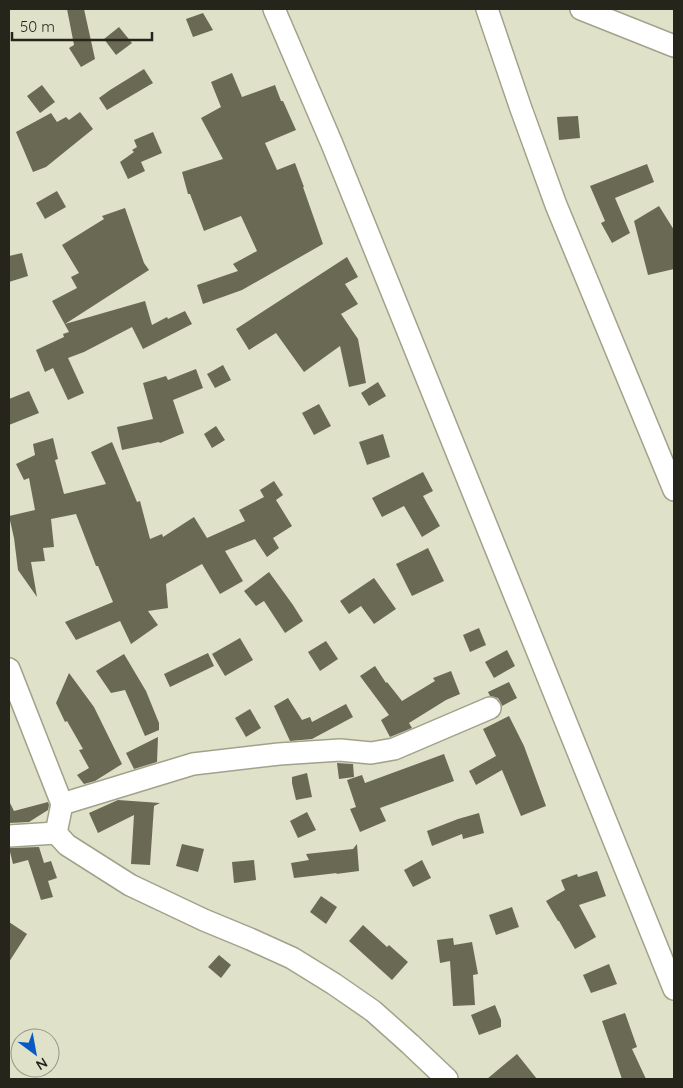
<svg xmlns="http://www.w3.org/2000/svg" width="683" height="1088" font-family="Quicksand,sans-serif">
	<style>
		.building { fill: #6a6a54 }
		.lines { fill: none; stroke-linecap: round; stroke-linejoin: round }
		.minor-casing { stroke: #a2a28b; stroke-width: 24 }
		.minor { stroke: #fff; stroke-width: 21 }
	</style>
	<rect width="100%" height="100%" fill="#e0e1c9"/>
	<g class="building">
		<path d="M67,9H84L95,59L81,67L69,48L74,45Z"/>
		<path d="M203,13L213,30L193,37L186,19Z"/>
		<path d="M119,27L132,43L116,55L104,39Z"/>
		<path d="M144,69L153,83L107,110L99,98L110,90Z"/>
		<path d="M232,73L242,97L275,85L281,101H283L296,130L265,143L277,170L295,163L304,187H303L323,244L242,290L203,304L197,285L238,271L233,264L257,251L241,216L204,231L190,194H188L182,172L223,159L201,118L221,107L211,82Z"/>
		<path d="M42,85L55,102L40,113L27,96Z"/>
		<path d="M80,112L93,129L46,167L33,172L16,132L51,113L57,122L66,117L69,120Z"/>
		<path d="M578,116L580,138L559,140L557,117Z"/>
		<path d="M153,132L162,153L141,162L145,171L128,179L120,162L134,152L132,150L137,147L134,140Z"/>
		<path d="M647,164L654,182L615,198L630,233L612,243L601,223L605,221L590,186Z"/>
		<path d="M57,191L66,207L45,219L36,203Z"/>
		<path d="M659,206L674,230V269L648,275L634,221Z"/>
		<path d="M125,208L144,263L149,270L65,324L145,301L152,325L167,317L168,319L185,311L192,324L143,349L132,327L84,352L68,358L84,393L68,400L53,368L45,372L36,350L64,337L63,334L69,332L52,301L77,288L71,277L79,273L62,245L104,219L102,216Z"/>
		<path d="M22,253L28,276L9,282V256Z"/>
		<path d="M347,257L358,277L345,284L358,304L341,314L358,339L366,383L349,387L340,346L304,372L276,333L249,350L236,329Z"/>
		<path d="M223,365L231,380L215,388L207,374Z"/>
		<path d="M196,369L203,388L173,400L184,433L160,443L159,442L122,450L117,427L153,419L143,383L166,376L168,380Z"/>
		<path d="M378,382L386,396L369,406L361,393Z"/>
		<path d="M29,391L39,413L9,425V399Z"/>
		<path d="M319,404L331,426L314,435L302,413Z"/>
		<path d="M216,426L225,440L212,448L204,434Z"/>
		<path d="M383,434L390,457L367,465L359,442Z"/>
		<path d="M53,438L58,459L55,460L64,494L106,484L91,452L112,442L137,502L140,501L150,539L162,534L163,537L194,517L207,538L245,521L239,510L264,497L260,490L274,481L283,495L276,500L292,526L273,538L279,548L267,557L255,539L225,551L243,581L220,594L202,564L166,584L168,608L148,611L158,625L131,644L120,621L76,640L65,622L113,602L98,566H96L76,514L51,519L54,547L43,548L45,561L31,562L37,597L18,570L14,538L9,516L35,510L29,478L24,480L16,464L35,455L33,444Z"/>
		<path d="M423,472L433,491L423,496L440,526L422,537L404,506L382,517L372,498Z"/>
		<path d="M428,548L444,581L412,596L396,564Z"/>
		<path d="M269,572L293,605L303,621L285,633L264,601L256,606L244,591Z"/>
		<path d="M374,578L396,609L374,624L361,606L349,614L340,601Z"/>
		<path d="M479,628L486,645L470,652L463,635Z"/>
		<path d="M240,638L253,660L225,676L212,654Z"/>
		<path d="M326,641L338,659L320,671L308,652Z"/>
		<path d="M507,650L515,666L494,678L485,662Z"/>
		<path d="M208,653L214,666L170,687L164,674Z"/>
		<path d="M124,654L146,691L159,723V730L145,736L125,690L111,693L96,671Z"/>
		<path d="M375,666L386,683L387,682L402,701L435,681L433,678L451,671L460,694L446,700L409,723L412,728L390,737L381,720L389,715L360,676Z"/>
		<path d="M69,673L94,707L122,764L95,781L84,784L77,775L89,768L79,750L83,749L67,721L65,722L56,703Z"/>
		<path d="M509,682L517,698L502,706L501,703L498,698L490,696L488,692Z"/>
		<path d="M288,698L302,720L310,717L312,722L346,704L353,717L312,739L290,741L274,706Z"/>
		<path d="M250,709L261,728L246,737L235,718Z"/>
		<path d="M509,716L524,746L546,806L521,816L502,770L476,785L469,771L496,756L483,729Z"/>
		<path d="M158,737L157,762L134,769L126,753Z"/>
		<path d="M444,754L454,781L380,808L386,821L360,832L350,809L356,807L347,780L362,775L365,783Z"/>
		<path d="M337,763L353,764L354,777L339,779Z"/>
		<path d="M307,773L312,797L296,800L292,783V777Z"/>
		<path d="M118,800L160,803L154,806L150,865L131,864L134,815L98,833L89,813Z"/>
		<path d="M9,801L14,811L48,802L49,805L48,810L29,822L9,823Z"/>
		<path d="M307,812L316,830L298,838L290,821Z"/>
		<path d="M479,813L484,833L463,839L462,834L432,846L427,831L458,819Z"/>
		<path d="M182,844L204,849L198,872L176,866Z"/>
		<path d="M357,844L359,871L336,874L337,873L294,878L291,863L309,860L306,854L353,849Z"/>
		<path d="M39,847L44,863L51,861L57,878L48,881L53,897L41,900L28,860L13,864L9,848Z"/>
		<path d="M254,860L256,880L234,883L232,862Z"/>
		<path d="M422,860L431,878L413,887L404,870Z"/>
		<path d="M597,871L606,896L579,905L596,937L575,949L559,921H558L546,901L565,890L561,880L577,874L578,877Z"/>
		<path d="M321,896L337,907L326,924L310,912Z"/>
		<path d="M512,907L519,927L496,935L489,915Z"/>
		<path d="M9,922L27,934L9,962Z"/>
		<path d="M363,925L387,947L389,945L408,962L392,980L349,941Z"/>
		<path d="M453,938L454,945L472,942L478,974L473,975L475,1005L453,1006L450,961L440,963L437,940Z"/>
		<path d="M219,955L231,965L221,978L208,967Z"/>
		<path d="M609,964L617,984L591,993L583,975Z"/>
		<path d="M495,1005L501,1020V1027L479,1035L471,1015Z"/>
		<path d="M625,1013L637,1047L632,1049L646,1079H622L602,1021Z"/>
		<path d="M517,1054L537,1079H487Z"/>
	</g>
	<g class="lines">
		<defs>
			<g id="minor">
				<path d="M274,9L332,144L674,989"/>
				<path d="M487,9L520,106L556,205L674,490"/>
				<path d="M581,9L674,46"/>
				<path d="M9,669L62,804L56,833"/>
				<path d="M62,804L193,764L279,754L340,750L371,753L394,749L490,708"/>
				<path d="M9,836L56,833L67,845L130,885L204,920L250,939L292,958L334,984L373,1011L410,1044L447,1079"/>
			</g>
		</defs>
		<use href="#minor" class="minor-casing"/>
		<use href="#minor" class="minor"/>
	</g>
	<rect width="683" height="1088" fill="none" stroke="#25251c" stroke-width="20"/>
	<g transform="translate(35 1053) rotate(148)"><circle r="24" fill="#e0e1c9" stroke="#959684"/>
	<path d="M0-4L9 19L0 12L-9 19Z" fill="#0a5ac4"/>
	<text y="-8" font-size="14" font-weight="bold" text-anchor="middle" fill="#25251c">N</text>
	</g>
	<path d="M12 32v8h140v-8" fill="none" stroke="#25251c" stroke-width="2.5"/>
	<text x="20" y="32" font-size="15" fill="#25251c" stroke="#e0e1c9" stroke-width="4" paint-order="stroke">50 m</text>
</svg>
